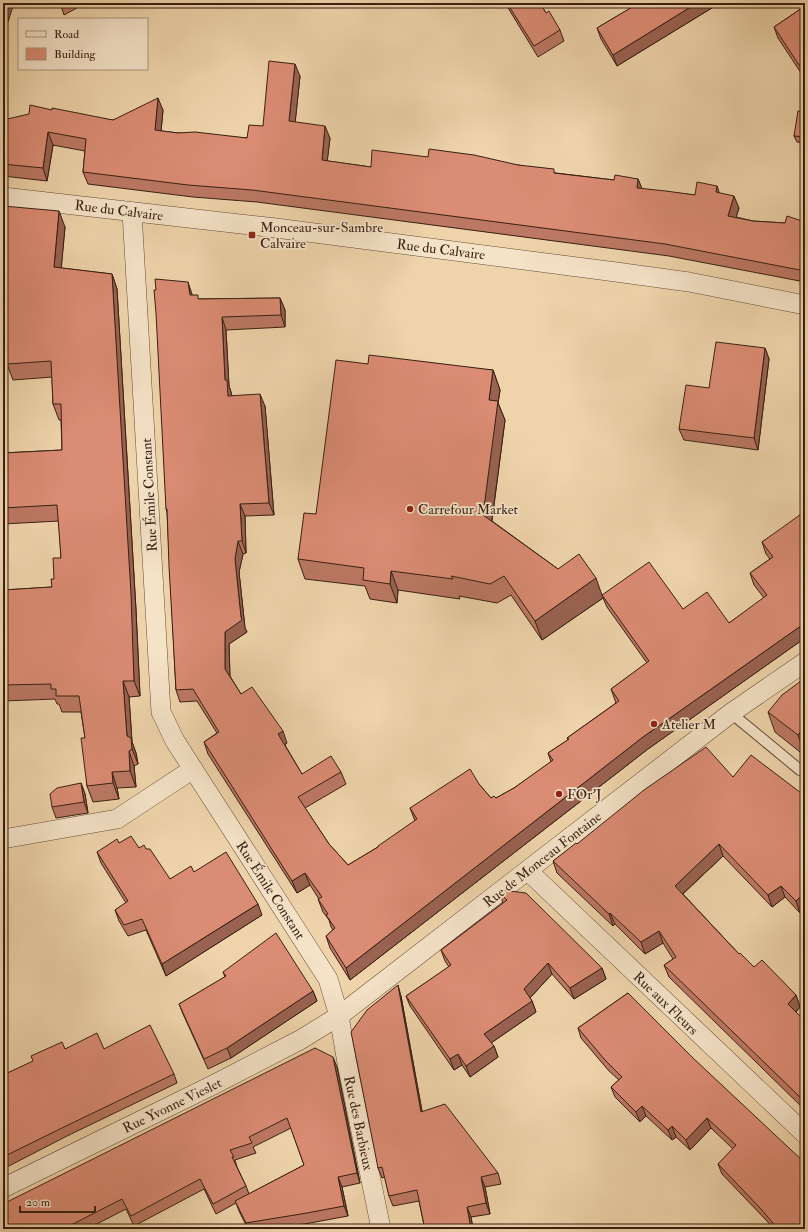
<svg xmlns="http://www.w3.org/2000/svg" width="808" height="1232" font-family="'IM FELL Double Pica',serif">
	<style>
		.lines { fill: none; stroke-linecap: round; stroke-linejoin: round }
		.service-casing { stroke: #664c39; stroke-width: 12 }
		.minor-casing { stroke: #664c39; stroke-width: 20 }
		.service { stroke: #f5e3c8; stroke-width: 10 }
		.minor { stroke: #f5e3c8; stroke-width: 19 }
		.wall { fill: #bc7864; stroke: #381f13; fill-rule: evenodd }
		.shaded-wall { fill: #996251; stroke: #381f13 }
		.building { fill: #db8c74; stroke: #381f13 }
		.poi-dot { fill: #8f2418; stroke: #f5e3c8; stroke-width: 1.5 }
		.labels { text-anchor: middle; stroke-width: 3.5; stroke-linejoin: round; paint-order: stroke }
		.street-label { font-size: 14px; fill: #381f13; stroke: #f5e3c8 }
		.poi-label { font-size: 14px; fill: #381f13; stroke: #f5e3c8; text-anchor: start }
	</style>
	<rect width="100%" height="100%" fill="#efd4ab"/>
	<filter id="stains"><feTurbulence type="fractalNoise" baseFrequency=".005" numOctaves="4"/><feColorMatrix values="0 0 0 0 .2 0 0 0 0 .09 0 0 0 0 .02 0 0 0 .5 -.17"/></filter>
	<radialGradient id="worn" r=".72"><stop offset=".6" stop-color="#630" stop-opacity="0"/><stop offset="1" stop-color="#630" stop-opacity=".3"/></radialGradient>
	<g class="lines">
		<defs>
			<path id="service" d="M731,713L800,770L805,772"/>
			<g id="minor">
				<path d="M3,197L276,228L616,272L689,282L805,305"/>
				<path d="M132,212L161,712L175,741L328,979L339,1016L347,1063L381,1229"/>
				<path d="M3,839L117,819L193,769"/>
				<path d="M528,871L805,1134"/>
				<path d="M3,1188L211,1086L300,1040L339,1016L731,713L805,662"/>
			</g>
		</defs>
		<use href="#service" class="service-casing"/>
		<use href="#minor" class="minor-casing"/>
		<use href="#service" class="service"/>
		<use href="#minor" class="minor"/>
	</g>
	<g class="wall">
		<path d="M60,3H86L64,15Z"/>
		<path d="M505,3H540L546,13L560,30L564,41L538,57Z"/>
		<path d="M639,3H720L617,66L601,39L597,28Z"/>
		<path d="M805,6V79L778,38L774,27Z"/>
		<path d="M300,76L295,122L330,138L327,161L371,167L428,157L518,165L556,173L614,180L638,179L642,189L695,195L717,186L719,193L739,208L736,217L753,221L785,223L805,222V282L669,256L257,202L193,197L88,184L83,172L85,151L53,145L47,181L3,176V120H113L163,110L161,131L178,133L247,138L263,126Z"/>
		<path d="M805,112V143L797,142L794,136Z"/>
		<path d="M65,227L61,268L112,274L117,289L136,610L140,696L129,697L132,742L136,753L138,764L134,766L136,787L117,788L119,799L93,802L87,786L85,738L81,712H62L59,704H57L55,699L3,701V590L52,587L54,579L61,558L59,521L3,524V453L62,450L61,420H59L53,404L52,377L13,380L7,364Z"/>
		<path d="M280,298L285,310V327L226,330L229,386L231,392L232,396L265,406L274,515L245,516L246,553L243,554L239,572L245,628L247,632L229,644L230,676L241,694L287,743L285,745L302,774L341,772L346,784L305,808L329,844L348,865L378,847L415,821L410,808L479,784L491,798H496L514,788L551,762L548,753L568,740L567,738L616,703L611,689L647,663L607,607L603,598L542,640L511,595L497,603L459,596L460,599L398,590L397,603L370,599L365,586L305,579L298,559L316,514L368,364L493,370L500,390L498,403L505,420L492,521L558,569L602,595L683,609L729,623L764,598L754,585L750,573L770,559L766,554L762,542L805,514V638L648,749L350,980L330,948L326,936L333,930L331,927L329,920L323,912L318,899H319L310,885L297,893L208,754L204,742L217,733L197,701L180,702L176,690L167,512L166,509L199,299Z"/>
		<path d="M765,348L769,359L758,450L684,440L679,429L709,388Z"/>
		<path d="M805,678V756L775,732L768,712Z"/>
		<path d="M733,777L805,796V908L800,913L785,897L772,907L723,856L683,894L739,954L754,967L796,995L800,1007L796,1012L805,1021V1110L669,977L664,965L673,959L663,943L645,954L615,924L613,926L557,873L553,861L577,844Z"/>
		<path d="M81,783L85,794L88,813L56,818L52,807Z"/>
		<path d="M119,843L139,848L170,879L194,872L262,915L166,976L146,930L128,936L119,921L115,910L126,903L101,863L97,852Z"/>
		<path d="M499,892L602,968L606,979L574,999L552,974L530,998L532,1001L536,1012L491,1043L494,1046L498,1057L470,1077L462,1065L454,1070L410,1006L406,996L449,967L445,961L441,950L503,903Z"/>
		<path d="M223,972L313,991L317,1001L231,1058L208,1069L183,1014L179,1004L225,977Z"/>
		<path d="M628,993L805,1229H774L766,1220L722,1174L718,1164L733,1149L711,1128L690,1150L676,1137L672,1140L646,1116L640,1122L615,1097L611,1087L619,1080L609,1071L581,1038L578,1028Z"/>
		<path d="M401,996L422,1111L498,1173L501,1184L485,1187L490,1214L471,1217L473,1229H405L424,1225L419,1201L393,1206L389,1196L385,1177L382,1178L378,1168Z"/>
		<path d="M65,1049H104L174,1074L177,1083L67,1136L3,1169V1075Z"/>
		<path d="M337,1067L360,1183L342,1187L348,1216L310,1223L274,1229H248L239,1211L236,1203L216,1214L204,1189L134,1226L126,1209L87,1229H3ZM291,1128L304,1165L249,1194L246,1186L237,1167L235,1160L256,1153L253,1147Z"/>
	</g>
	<g class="shaded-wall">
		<path d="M6,3H14L7,25L3,30V11Z"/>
		<path d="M697,3H720L617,66L613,55Z"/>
		<path d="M295,64L300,76L294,134L289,121Z"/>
		<path d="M158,98L163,110L160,142L155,130Z"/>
		<path d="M325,126L330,138L326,172L322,160Z"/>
		<path d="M48,132L53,145L47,181L43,168Z"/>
		<path d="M638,179L643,191L637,188Z"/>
		<path d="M717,186L721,198L716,192Z"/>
		<path d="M734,196L739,208L733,228L728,216Z"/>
		<path d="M59,211L65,227L60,283L54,267Z"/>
		<path d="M112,274L117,289L136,610L140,696L134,681Z"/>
		<path d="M188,282L192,294L194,307L190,295Z"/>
		<path d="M280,298L285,310V327L281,315Z"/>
		<path d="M222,317L226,330L229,386L231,392L233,408L228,396L225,380Z"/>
		<path d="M765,348L769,359L758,450L754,438Z"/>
		<path d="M493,370L500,390L498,403L505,420L490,534L483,515L489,400Z"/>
		<path d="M260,394L265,406L274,515L269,503Z"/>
		<path d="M240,504L245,516L246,553L242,541Z"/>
		<path d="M238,541L243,554L239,572L245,628L247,632L229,644L230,681L225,669V632L241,617L235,559Z"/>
		<path d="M391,571L398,590L397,603L390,584Z"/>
		<path d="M596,578L603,598L542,640L535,621Z"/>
		<path d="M805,623V638L648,749L350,980L346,968L643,737Z"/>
		<path d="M123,681L129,697L132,742L136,753L138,764L127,736Z"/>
		<path d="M805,726V755L798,735Z"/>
		<path d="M283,731L287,743L283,746L278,734Z"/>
		<path d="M129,751L134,766L136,787L130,771Z"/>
		<path d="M112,772L117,788L119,799L113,783Z"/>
		<path d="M81,783L85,794L88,813L84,802Z"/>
		<path d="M719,844L723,856L679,897L675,886Z"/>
		<path d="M305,873L310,885L297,893L292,881Z"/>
		<path d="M781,886L785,897L772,907L768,895Z"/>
		<path d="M805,893V908L800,913L796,901Z"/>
		<path d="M258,904L262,915L166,976L162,964Z"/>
		<path d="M610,913L615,924L613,926L609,914Z"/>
		<path d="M659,931L663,943L645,954L641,942Z"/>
		<path d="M548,963L552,974L528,1000L524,989Z"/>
		<path d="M602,968L606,979L574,999L570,988Z"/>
		<path d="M398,985L401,996L424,1122L421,1112Z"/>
		<path d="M313,991L317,1001L231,1058L227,1048Z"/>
		<path d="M796,995L800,1007L792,1015L788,1004Z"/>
		<path d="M532,1001L536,1012L488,1045L484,1034Z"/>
		<path d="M494,1046L498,1057L470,1077L466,1066Z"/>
		<path d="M458,1054L462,1065L454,1070L450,1059Z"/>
		<path d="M333,1057L337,1067L360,1183L357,1173Z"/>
		<path d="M642,1106L646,1116L640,1122L636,1112Z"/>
		<path d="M707,1118L711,1128L690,1150L686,1140Z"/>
		<path d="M672,1126L676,1137L672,1140L668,1130Z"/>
		<path d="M338,1177L342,1187L348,1216L344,1206Z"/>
		<path d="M481,1177L485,1187L490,1214L486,1203Z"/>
		<path d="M467,1207L471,1217L473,1229H471Z"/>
	</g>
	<g class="building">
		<path d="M3,3H6L3,11Z"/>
		<path d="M507,3H540L546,13L549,11L560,30L534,46Z"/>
		<path d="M639,3H697L613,55L597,28Z"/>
		<path d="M805,6V74L774,27Z"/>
		<path d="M269,61L295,64L289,121L325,126L322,160L371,167L372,150L428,157L429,149L474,155L518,165L554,169V173L614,180L615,175L638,179L637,188L666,191L695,195L697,182L717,186L716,192L734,196L728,216L753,221L785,223L787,216L805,222V271L665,244L252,190L188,185L83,172L86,139L48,132L43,168L3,164V120L29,114L30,105L52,110V108L113,120L158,98L155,130L178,133L195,132L247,138L249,125L263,126Z"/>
		<path d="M798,111L805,112V137L794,136Z"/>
		<path d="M3,206L59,211L54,267L112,274L131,594L134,681H123L127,736L131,738L132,749L129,751L130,771L112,772L113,783L87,786L81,738H85L79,696H56V689H51V684L3,685V590L52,587L51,579H54L53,558H61L57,505L3,508V453L62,450L61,404H53L51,361L7,364L3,299Z"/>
		<path d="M155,279L188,282L190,295H198V299L280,298L281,315L222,317L225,380H227L228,396L260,394L269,503L240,504L242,541H238L235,559L241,617L242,620L225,632V669L241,694L252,687L283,731L278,734L302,774L331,756L341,772L298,797L329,844L348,865L378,847V846L417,819L410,808L470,769L479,784L491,798L494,796L496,798L514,788L553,760L548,753L569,739L567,738L619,701L611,689L649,661L602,595L649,562L683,609L707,592L729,623L767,595L750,573L773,557L762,542L804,512L805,514V623L643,737L346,968L326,936L335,928L326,915L328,914L318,899L322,897L305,873L292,881L204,742L219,732L193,689L176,690L169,566L167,509H166L156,313L154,290H156Z"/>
		<path d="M716,342L765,348L754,438L679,429L686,385L709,388Z"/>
		<path d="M369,355L493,370L489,400L498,401L483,515L558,569L579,554L596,578L535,621L504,576L490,584L451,576L453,579L391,571L390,584L363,580L364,568L298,559L304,513L316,514L336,360L368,364Z"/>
		<path d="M805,678V726L798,735L768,712L782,695Z"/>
		<path d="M706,747L733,777L751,755L805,796V893L796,901L781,886L768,895L719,844L675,886L739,954L740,953L754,967L762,960L796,995L788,1004L805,1021V1102L664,965L676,957L659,931L641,942L610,913L609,914L553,861L576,843L577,844L644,790Z"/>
		<path d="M81,783L84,802L52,807L50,794L57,788Z"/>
		<path d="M131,836L139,848L144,845L146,849H150L170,879L191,866L194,872L226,852L258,904L162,964L142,919L124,925L115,910L128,901L97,852L117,839L119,843Z"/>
		<path d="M502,890L526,893L602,968L570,988L548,963L524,989L532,1001L484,1034L494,1046L466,1066L458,1054L450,1059L406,996L451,965L441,950L507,900L499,892Z"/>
		<path d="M276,933L313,991L227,1048L204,1059L179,1004L226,976L223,972Z"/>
		<path d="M398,985L421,1112L445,1104L498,1173L481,1177L486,1203L467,1207L471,1229H405L424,1225L417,1190L389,1196L382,1167L378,1168L351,1032L367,1010Z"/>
		<path d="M628,993L693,1058L805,1163V1229H778L762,1210L718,1164L736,1145L707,1118L686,1140L672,1126L668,1130L642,1106L636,1112L611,1087L622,1077L605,1060L578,1028Z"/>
		<path d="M150,1025L174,1074L64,1127L3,1157V1075L33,1061L31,1056L62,1042L65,1049L97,1033L104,1049Z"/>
		<path d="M315,1048L333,1057L357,1173L338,1177L344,1206L307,1213L246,1223L235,1201L304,1165L287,1118L249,1137L252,1143L230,1150L234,1157H232L246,1186L213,1204L200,1179L131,1216L122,1199L67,1227L68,1229H3V1204Z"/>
	</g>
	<g class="poi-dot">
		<rect x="248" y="231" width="8" height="8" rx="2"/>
		<circle cx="410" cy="509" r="4"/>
		<circle cx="654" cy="724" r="4"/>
		<circle cx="559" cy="794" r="4"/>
	</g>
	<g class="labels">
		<g class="street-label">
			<text transform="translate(119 210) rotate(7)" y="5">Rue du Calvaire</text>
			<text transform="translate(441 249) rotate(7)" y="5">Rue du Calvaire</text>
			<text transform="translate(149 495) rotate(-93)" y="5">Rue Émile Constant</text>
			<text transform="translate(542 859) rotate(-38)" y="5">Rue de Monceau Fontaine</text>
			<text transform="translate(271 890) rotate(57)" y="5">Rue Émile Constant</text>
			<text transform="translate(666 1003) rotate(44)" y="5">Rue aux Fleurs</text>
			<text transform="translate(172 1105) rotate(-26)" y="5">Rue Yvonne Vieslet</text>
			<text transform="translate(359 1123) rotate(78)" y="5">Rue des Barbieux</text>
		</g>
		<g class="poi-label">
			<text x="260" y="232">Monceau-sur-Sambre<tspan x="260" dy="16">Calvaire</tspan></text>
			<text x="418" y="514">Carrefour Market</text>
			<text x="662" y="729">Atelier M</text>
			<text x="567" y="799">FOr'J</text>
		</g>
	</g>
	<rect width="808" height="1232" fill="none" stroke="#efd4ab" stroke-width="16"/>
	<rect x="4" y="4" width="800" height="1224" fill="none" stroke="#381f13" stroke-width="2"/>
	<rect x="8" y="8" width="792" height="1216" fill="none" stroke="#381f13"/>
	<rect x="18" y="18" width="130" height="52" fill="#f5e3c8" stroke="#a99580"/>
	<rect x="26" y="31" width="20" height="6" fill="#f5e3c8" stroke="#a99580"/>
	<text x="54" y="38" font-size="12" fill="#381f13">Road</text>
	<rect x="26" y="48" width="20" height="12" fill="#db8c74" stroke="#a99580"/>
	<text x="54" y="58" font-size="12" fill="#381f13">Building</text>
	<path d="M20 1206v6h75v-6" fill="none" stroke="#381f13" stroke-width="2"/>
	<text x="26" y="1206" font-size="12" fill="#381f13" stroke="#f5e3c8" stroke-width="3" paint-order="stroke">20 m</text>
	<rect width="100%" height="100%" filter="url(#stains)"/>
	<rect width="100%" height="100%" fill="url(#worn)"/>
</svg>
